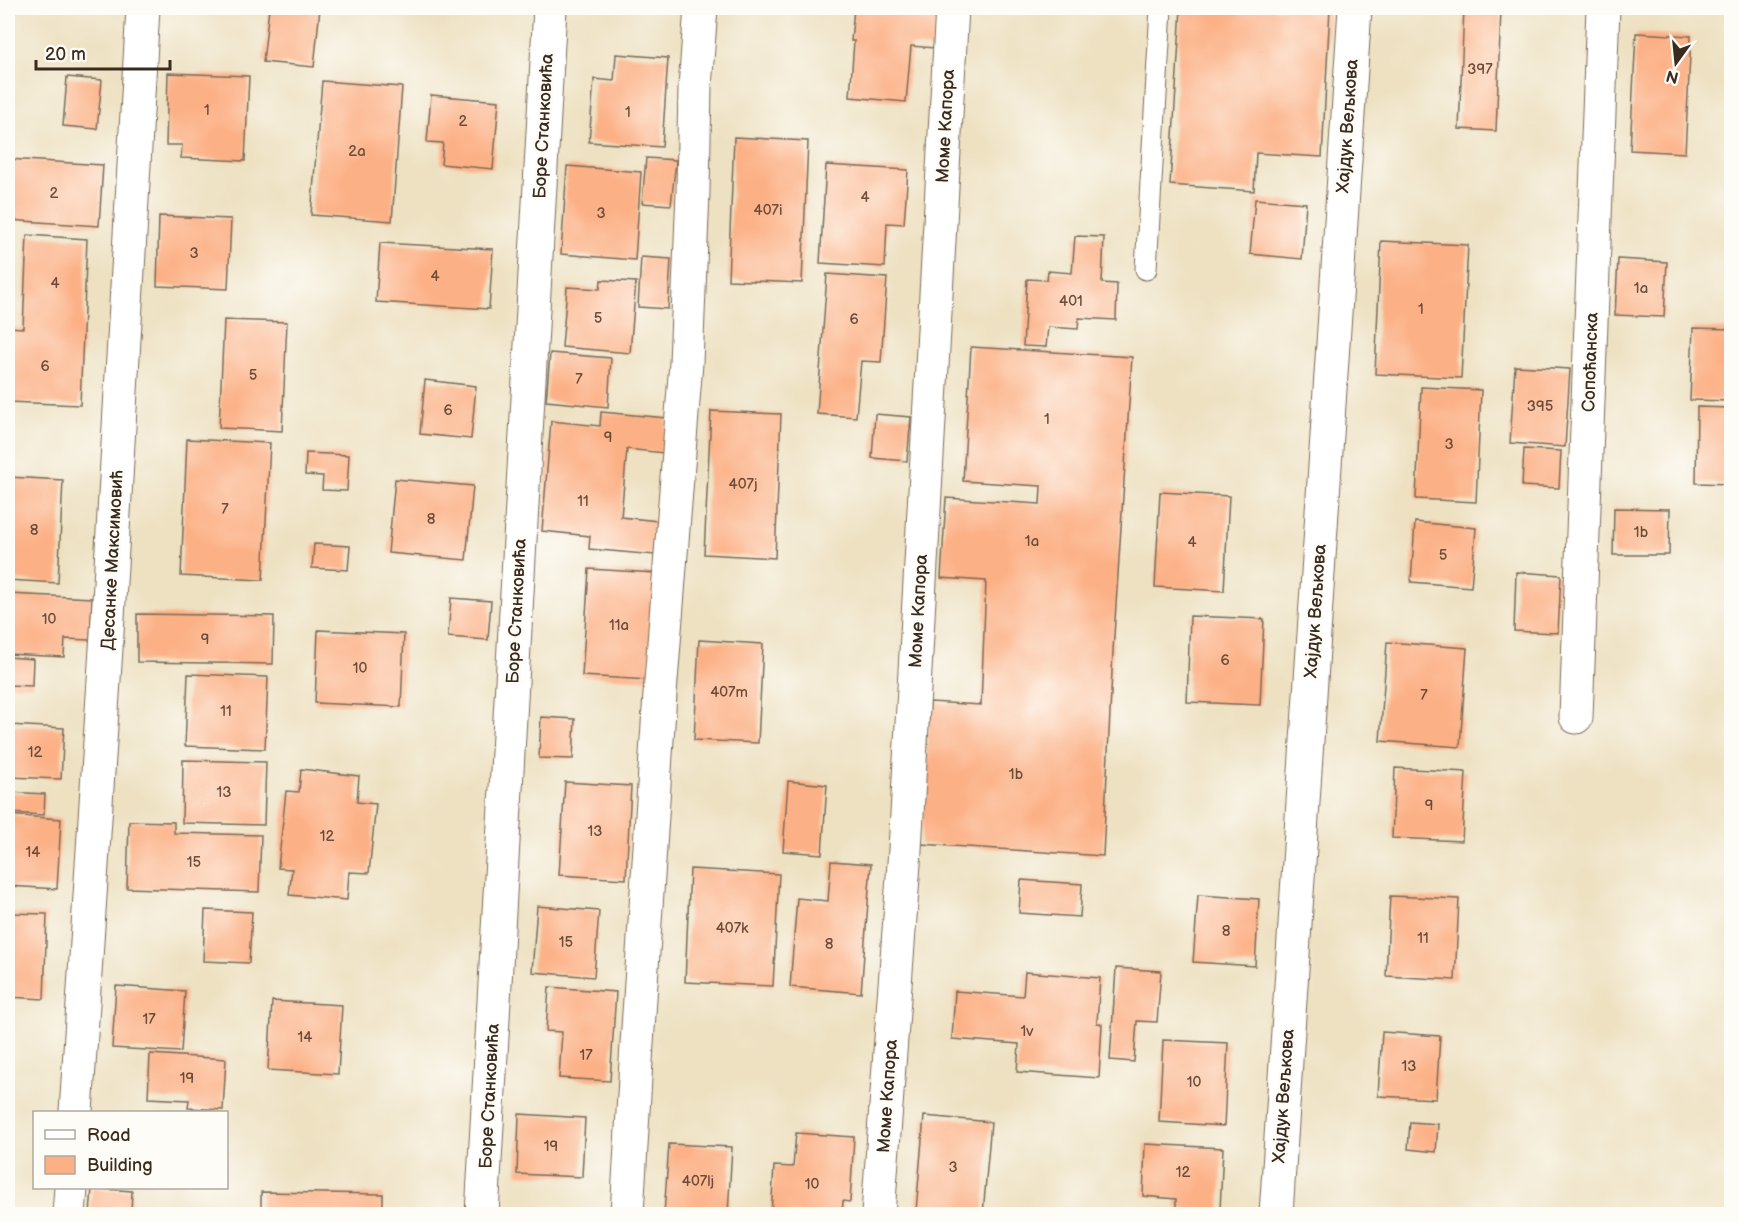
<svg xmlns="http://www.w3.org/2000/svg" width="1739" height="1222" font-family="'Balsamiq Sans',sans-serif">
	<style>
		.building { fill: #fcb085 }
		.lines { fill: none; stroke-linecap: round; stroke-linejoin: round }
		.service-casing { stroke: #7a6a57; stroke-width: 23 }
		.minor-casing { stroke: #7a6a57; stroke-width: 35 }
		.service { stroke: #fff; stroke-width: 21 }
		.minor { stroke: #fff; stroke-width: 33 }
		.labels { text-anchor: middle; stroke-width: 6; stroke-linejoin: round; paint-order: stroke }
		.number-label { font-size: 15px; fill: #6b4c38 }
		.street-label { font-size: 18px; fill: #3b2a1e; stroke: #fdfcf7 }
	</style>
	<rect width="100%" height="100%" fill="#fdfcf7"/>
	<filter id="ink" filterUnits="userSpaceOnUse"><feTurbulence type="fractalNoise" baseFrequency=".0167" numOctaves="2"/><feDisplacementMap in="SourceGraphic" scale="12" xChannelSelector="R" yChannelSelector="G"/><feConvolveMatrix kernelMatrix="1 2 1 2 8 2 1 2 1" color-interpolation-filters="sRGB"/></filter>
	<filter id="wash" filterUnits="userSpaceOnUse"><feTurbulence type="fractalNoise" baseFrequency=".008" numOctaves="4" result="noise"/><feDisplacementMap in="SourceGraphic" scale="24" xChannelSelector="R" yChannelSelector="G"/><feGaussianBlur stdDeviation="1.35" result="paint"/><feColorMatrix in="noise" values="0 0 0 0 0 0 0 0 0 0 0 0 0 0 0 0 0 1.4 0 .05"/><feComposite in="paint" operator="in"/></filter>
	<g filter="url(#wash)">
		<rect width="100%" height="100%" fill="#eee1c2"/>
		<g id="blocks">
			<g class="building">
				<path d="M269,8H320L314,67L263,62Z"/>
				<path d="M854,8H938L935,48L911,46L906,102L850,97L854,41H851Z"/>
				<path d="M1181,8H1330L1322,157L1256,153L1254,191L1170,185Z"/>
				<path d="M1464,8L1501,10L1496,131L1459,129Z"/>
				<path d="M1636,33L1691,36L1685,153L1630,150Z"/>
				<path d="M616,54L668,58L662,147L589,142L594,79L614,81Z"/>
				<path d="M168,73L249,76L245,161L181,158L182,145H166Z"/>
				<path d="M67,77L102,80L97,129L63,126Z"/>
				<path d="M322,81L402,87L392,221L311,215Z"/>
				<path d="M431,95L499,101L493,169L441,164L443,143L427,142Z"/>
				<path d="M734,137L808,141L802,283L728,280Z"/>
				<path d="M646,158L676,160L671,205L642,203Z"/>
				<path d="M8,159L103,165L99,226L8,220Z"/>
				<path d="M826,165L908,170L904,224L887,223L885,267L820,263Z"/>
				<path d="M567,166L641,172L635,260L561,254Z"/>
				<path d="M1255,199L1306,203L1302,259L1250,254Z"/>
				<path d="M159,216L231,219L228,289L157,286Z"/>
				<path d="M27,235L87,239L80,405L8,402V327L23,328Z"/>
				<path d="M1075,236L1104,237L1102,283L1117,284L1116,320L1079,318L1078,329L1048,327L1046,347L1023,346L1027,279L1047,280L1048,271L1072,273Z"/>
				<path d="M1381,241L1468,245L1461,378L1375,374Z"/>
				<path d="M380,243L493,249L489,309L376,302Z"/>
				<path d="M641,257L671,259L668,309L638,307Z"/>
				<path d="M1618,259L1667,262L1664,317L1615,315Z"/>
				<path d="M827,274L887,278L881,362L861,361L856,417L817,414Z"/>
				<path d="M601,280L636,282L630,353L562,347L567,287L600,289Z"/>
				<path d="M224,320L287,322L282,431L219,428Z"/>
				<path d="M1693,328L1732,329V401L1690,400Z"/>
				<path d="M971,347L1132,357L1113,651L1103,856L921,844L930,702L981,705L986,581L941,578L946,498L1040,504L1041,486L963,481Z"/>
				<path d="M550,353L611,358L608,407L546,401Z"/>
				<path d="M1515,366L1570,369L1565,447L1510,443Z"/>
				<path d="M425,380L476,386L471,439L420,434Z"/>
				<path d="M1421,387L1481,390L1476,502L1416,499Z"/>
				<path d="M1697,407L1732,408V484L1696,483Z"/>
				<path d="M711,411L781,414L775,558L704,554Z"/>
				<path d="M601,412L667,418L664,453L627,449L621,517L658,521L655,555L589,549L590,536L542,531L551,421L600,426Z"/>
				<path d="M875,414L911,417L907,461L872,458Z"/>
				<path d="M187,439L270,443L263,580L181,576Z"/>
				<path d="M1524,449L1561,451L1559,488L1522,486Z"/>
				<path d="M306,453L349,455L347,491L322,490L323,476L305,475Z"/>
				<path d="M8,477L63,480L58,583L8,580Z"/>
				<path d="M395,479L473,486L466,560L388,553Z"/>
				<path d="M1160,492L1229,496L1224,591L1155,587Z"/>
				<path d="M1614,508L1670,509L1669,555H1613Z"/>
				<path d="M1415,522L1476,528L1471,587L1411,582Z"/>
				<path d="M314,544L350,546L348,570L312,568Z"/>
				<path d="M589,569L655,573L649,680L582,676Z"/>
				<path d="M1516,572L1561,575L1558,633L1514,631Z"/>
				<path d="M8,594L92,598L90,640L65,639L64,657L8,654Z"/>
				<path d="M451,598L491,601L488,640L448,637Z"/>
				<path d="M137,614L274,616L273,664L137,662Z"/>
				<path d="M1190,616L1264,619L1260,705L1187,702Z"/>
				<path d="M318,630L404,634L401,707L315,703Z"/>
				<path d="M699,640L763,644L758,743L694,740Z"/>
				<path d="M1387,642L1467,648L1460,747L1380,741Z"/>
				<path d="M8,657L33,659L32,686L8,685Z"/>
				<path d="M188,674L268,677L265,749L185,746Z"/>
				<path d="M541,717L575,719L573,759L539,758Z"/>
				<path d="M8,725L64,728L61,779L8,777Z"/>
				<path d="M183,760L266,762L264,825L182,823Z"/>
				<path d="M1395,768L1466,772L1462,841L1392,838Z"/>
				<path d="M301,769L359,776L357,802L376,804L369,873L349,872L347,900L289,895L292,869L278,868L286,791L299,792Z"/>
				<path d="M788,781L827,785L822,854L783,851Z"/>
				<path d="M565,782L631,786L626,879L559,875Z"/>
				<path d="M8,792L45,794L44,815L8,813Z"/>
				<path d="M8,815L61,819L57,889L8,886Z"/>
				<path d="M129,821L174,822V833L261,835L259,892L127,888Z"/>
				<path d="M831,861L871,864L861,993L790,987L797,898L828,901Z"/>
				<path d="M690,869L779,874L773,986L685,982Z"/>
				<path d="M1021,880L1082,884L1080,917L1019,913Z"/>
				<path d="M1198,895L1259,899L1255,966L1193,962Z"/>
				<path d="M1390,896L1459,899L1455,980L1386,976Z"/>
				<path d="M537,906L599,911L594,977L532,972Z"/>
				<path d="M205,910L252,912L249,963L203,961Z"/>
				<path d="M8,913L47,914L44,999L8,997Z"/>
				<path d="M1116,968L1161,971L1157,1022L1137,1021L1134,1062L1110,1060Z"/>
				<path d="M1025,972L1100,978L1097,1023L1102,1024L1099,1078L1017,1072L1019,1044L952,1039L955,991L1023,996Z"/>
				<path d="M116,986L185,991L181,1052L112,1048Z"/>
				<path d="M549,987L616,992L610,1081L559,1078L562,1032L546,1031Z"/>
				<path d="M272,1001L342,1005L338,1074L268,1070Z"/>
				<path d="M1382,1032L1440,1036L1436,1099L1378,1096Z"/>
				<path d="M1163,1040L1228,1043L1224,1126L1159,1122Z"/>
				<path d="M150,1054L226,1059L223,1110L188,1108L189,1100L148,1098Z"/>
				<path d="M519,1114L585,1118L582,1177L517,1174Z"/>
				<path d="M924,1116L991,1122L983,1214H951L916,1211Z"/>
				<path d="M1410,1122L1438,1124L1436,1152L1408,1149Z"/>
				<path d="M796,1133L854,1137L850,1202L843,1201L842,1214H771L774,1166L793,1167Z"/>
				<path d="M669,1144L732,1147L728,1214H664Z"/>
				<path d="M1145,1144L1223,1148L1220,1210L1176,1208V1199L1143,1196Z"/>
				<path d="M92,1188L132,1191L131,1214H90Z"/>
				<path d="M261,1192L383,1194V1214H261Z"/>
			</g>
		</g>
	</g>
	<g filter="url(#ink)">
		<use href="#blocks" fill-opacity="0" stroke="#7a6a57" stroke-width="1.5"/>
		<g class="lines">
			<defs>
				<path id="service" d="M1146,269L1161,8"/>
				<g id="minor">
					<path d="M1576,717L1603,8"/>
					<path d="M76,1112L108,618L143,8"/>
					<path d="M69,1214L71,1188"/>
					<path d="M482,1214L550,8"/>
					<path d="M627,1214L637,1044L660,694L686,363L693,192L695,87L701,8"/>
					<path d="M878,1214L905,850L952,8"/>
					<path d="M1276,1214L1355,8"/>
				</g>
			</defs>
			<use href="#service" class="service-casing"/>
			<use href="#minor" class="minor-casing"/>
			<use href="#service" class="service"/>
			<use href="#minor" class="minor"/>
		</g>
	</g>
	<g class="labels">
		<g class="number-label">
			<text x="1480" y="74">397</text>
			<text x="207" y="115">1</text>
			<text x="628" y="117">1</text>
			<text x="463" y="126">2</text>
			<text x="357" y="156">2a</text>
			<text x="54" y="198">2</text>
			<text x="865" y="202">4</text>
			<text x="768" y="215">407i</text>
			<text x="601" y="218">3</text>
			<text x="194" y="258">3</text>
			<text x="435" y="281">4</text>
			<text x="55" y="288">4</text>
			<text x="1641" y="293">1a</text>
			<text x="1071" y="306">401</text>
			<text x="1421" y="314">1</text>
			<text x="598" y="323">5</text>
			<text x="854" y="324">6</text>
			<text x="45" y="371">6</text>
			<text x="253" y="380">5</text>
			<text x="579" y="384">7</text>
			<text x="1540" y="411">395</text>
			<text x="448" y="415">6</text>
			<text x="1047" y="424">1</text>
			<text x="608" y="442">9</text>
			<text x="1449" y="449">3</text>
			<text x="743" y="489">407j</text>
			<text x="583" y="506">11</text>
			<text x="225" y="514">7</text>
			<text x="431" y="524">8</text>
			<text x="34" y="535">8</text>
			<text x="1641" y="537">1b</text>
			<text x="1032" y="546">1a</text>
			<text x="1192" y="547">4</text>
			<text x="1443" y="560">5</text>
			<text x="49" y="624">10</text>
			<text x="619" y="630">11a</text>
			<text x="205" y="644">9</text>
			<text x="1225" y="665">6</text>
			<text x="360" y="673">10</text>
			<text x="729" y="697">407m</text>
			<text x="1424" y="700">7</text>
			<text x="226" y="716">11</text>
			<text x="35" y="757">12</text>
			<text x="1016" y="779">1b</text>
			<text x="224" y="797">13</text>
			<text x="1429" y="810">9</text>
			<text x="595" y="836">13</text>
			<text x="327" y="841">12</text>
			<text x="33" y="857">14</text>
			<text x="194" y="867">15</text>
			<text x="732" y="933">407k</text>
			<text x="1226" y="936">8</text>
			<text x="1423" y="943">11</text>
			<text x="566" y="947">15</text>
			<text x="829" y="949">8</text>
			<text x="149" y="1024">17</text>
			<text x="1027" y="1036">1v</text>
			<text x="305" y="1042">14</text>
			<text x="586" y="1060">17</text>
			<text x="1409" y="1071">13</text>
			<text x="187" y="1083">19</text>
			<text x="1194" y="1087">10</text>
			<text x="551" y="1151">19</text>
			<text x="953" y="1172">3</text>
			<text x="1183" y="1177">12</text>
			<text x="698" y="1186">407lj</text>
			<text x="812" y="1189">10</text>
		</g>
		<g class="street-label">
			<text transform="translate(543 126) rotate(-87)" y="6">Боре Станковића</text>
			<text transform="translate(945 126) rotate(-87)" y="6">Моме Капора</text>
			<text transform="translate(1347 126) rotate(-86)" y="6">Хајдук Вељкова</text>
			<text transform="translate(1590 362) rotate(-88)" y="6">Сопоћанска</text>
			<text transform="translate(112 560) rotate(-87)" y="6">Десанке Максимовић</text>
			<text transform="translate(516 611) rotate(-87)" y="6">Боре Станковића</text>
			<text transform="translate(918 611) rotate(-87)" y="6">Моме Капора</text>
			<text transform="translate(1315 611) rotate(-86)" y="6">Хајдук Вељкова</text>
			<text transform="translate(489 1096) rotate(-87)" y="6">Боре Станковића</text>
			<text transform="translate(887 1096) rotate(-86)" y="6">Моме Капора</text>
			<text transform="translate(1283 1096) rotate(-86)" y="6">Хајдук Вељкова</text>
		</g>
	</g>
	<rect width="1739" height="1222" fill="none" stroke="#fdfcf7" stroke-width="30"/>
	<rect x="33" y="1111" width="195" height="78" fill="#fdfcf7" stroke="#afa8a0" stroke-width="1.5"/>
	<rect x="45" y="1130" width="30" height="9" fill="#ffffff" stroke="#afa8a0" stroke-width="1.5"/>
	<text x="87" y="1141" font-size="18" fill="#3b2a1e">Road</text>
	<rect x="45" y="1156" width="30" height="18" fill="#fcb085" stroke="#afa8a0" stroke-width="1.5"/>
	<text x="87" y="1171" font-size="18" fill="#3b2a1e">Building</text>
	<g transform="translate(1676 63) rotate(195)" stroke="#fdfcf7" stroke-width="4.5" paint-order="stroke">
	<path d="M0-4.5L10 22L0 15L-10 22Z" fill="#3b2a1e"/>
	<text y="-9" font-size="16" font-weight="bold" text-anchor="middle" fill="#3b2a1e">N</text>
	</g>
	<path d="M36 60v9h134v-9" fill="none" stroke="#3b2a1e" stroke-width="3"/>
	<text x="45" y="60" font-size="18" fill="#3b2a1e" stroke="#fdfcf7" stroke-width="4.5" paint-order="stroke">20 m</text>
</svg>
